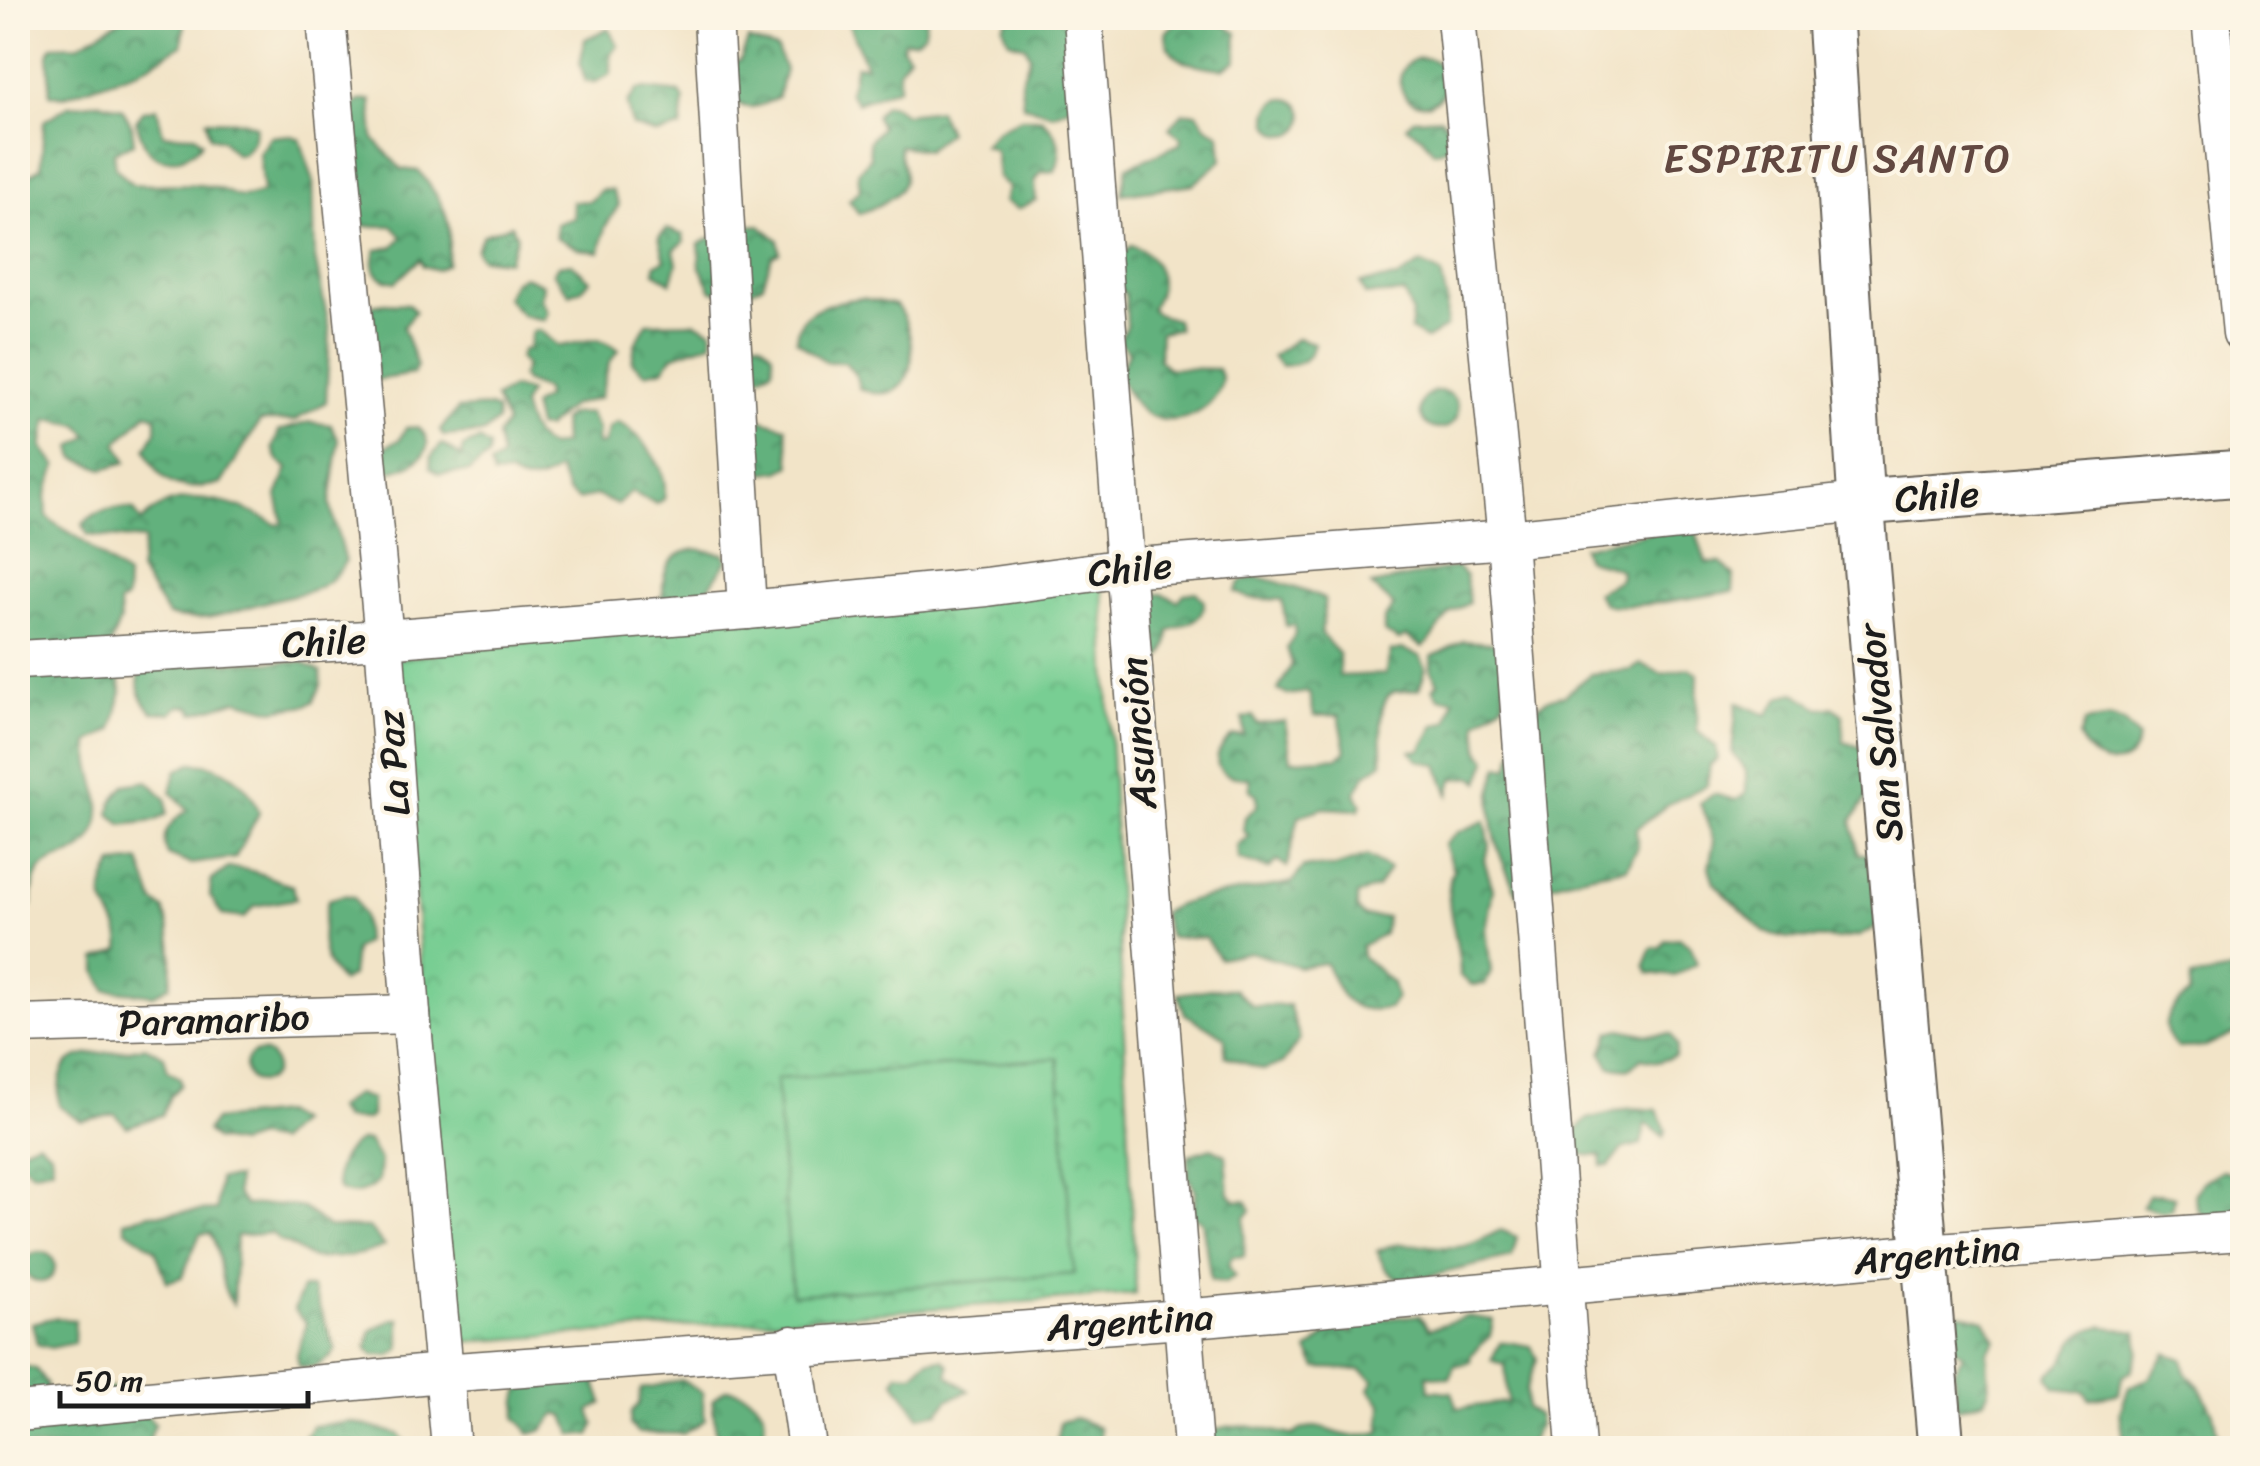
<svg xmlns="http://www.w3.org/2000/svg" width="2260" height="1466" font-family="Sriracha,sans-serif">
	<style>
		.forest { fill: url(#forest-crowns); stroke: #3f664c; stroke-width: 2.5 }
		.park { fill: url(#park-crowns); stroke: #4a7558; stroke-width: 2.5 }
		.pitch { fill: #78ce93; stroke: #4a7558; stroke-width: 2.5 }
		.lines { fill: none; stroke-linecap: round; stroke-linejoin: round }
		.minor-casing { stroke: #676258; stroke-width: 41 }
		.tertiary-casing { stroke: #676258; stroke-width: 49 }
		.minor { stroke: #fff; stroke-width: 38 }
		.tertiary { stroke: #fff; stroke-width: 45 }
		.labels { text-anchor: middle; stroke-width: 8; stroke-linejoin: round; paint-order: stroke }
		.street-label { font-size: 38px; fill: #1c1c1c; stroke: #fcf5e5 }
		.neighbourhood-label { font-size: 40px; letter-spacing: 2.5px; fill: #624841; stroke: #fcf5e5 }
	</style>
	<defs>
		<pattern id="forest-crowns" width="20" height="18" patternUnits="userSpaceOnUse" patternTransform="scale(2.5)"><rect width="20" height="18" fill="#62b17d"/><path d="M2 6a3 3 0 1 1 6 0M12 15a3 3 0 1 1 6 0" fill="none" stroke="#508f66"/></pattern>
		<pattern id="park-crowns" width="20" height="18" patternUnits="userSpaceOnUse" patternTransform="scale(2.5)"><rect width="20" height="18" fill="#78ce93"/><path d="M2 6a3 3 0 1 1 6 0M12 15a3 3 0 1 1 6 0" fill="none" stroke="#67b07e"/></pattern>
	</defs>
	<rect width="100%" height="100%" fill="#fcf5e5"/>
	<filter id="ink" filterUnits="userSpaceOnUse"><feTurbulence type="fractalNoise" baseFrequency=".01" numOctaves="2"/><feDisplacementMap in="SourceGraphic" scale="20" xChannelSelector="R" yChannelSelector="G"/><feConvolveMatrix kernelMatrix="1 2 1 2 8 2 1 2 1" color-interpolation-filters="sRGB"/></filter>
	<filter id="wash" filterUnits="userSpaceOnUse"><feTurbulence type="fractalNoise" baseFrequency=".0048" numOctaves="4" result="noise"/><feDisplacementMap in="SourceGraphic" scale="40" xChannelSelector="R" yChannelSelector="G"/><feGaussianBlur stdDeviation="2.25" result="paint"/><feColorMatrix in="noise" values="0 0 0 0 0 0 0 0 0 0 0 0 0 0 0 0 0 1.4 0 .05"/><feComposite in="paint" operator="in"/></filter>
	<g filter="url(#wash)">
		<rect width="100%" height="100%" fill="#f2e4c8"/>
		<g class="forest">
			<path d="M124,18H178L185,22L182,45L138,71L62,97L50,94L48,55L52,46L78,45Z"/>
			<path d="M779,18H926L924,33L916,40L904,41L902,47L909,55L899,69V87L857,103L849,92L856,65L866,66L847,20L789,30Z"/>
			<path d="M1008,18H1059L1069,30L1070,64L1062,70L1074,79V105L1053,114L1023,105L1021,82L1030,56L1025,46L1009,41L1003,26Z"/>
			<path d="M1181,18H1213L1237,33L1236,61L1223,69C1197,65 1166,65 1166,32Z"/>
			<path d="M609,28L618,46L611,54V74L594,83L585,81L580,64L585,39Z"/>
			<path d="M748,40L777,49L785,70L778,97C759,108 745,113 728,96L727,63L740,61Z"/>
			<circle cx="1423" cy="81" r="23"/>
			<path d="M645,89L680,93L684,100L681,128L657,134L632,126L627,104L637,90Z"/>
			<circle cx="1286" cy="117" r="18"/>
			<path d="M371,100L374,139L401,169L419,171C447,208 453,218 447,264L437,270L423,266L420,259L396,282C376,280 370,269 376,250L393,247L402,237L393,226H362L349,111L359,101Z"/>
			<path d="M99,102L122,108L132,126L134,143L114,152L115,167L132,184C158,187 187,181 212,187C237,192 233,203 263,192L259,153L270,137L289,135L300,139L313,179L315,258L330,331L326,402L294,421H260L221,484C181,491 162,490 146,449L156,431V416L147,413L117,443L127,462L103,469L75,458L72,447L89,436L79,425L48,419L42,447L57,466L46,496L47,516C58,528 68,530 81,540C97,552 109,565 127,576L126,599L119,604L120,621L100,670L119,677L122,691L113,730L89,743C87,776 111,802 94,834C76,871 32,842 32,905L18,920V169L31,174L41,167L44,121L68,106Z"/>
			<path d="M884,105H893L904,114L938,110L948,132L927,150L899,146C899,157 902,161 904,170C910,195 875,207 859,214L849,200L860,190L858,172L870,158L869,141L881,127L875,116Z"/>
			<path d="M157,108L163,134L195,135L202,141C195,157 164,167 150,152C143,145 139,130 136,121L143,111Z"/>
			<path d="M1183,113H1197L1206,126L1220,134L1222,160L1194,184L1122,194L1127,166C1148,160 1160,152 1180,144L1181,137L1169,128Z"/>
			<path d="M1440,117L1450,127L1449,147L1434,152L1422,136L1406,127L1413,119Z"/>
			<path d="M1021,118H1041C1059,134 1065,149 1055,171L1041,172L1035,181L1036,200L1018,209L1004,201L1009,188L998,178L995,150L983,145L996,131Z"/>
			<path d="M206,120L244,121L256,126L253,141L243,154H235L222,140L210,137Z"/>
			<path d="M601,190H612L619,205L605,227L600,252L579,249L556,237V224L574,218L572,202L590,201Z"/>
			<path d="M511,225L517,236L508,261L480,258L476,250L483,235Z"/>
			<path d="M760,225L778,240L780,252L772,256L763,284L740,297L712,291L700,267L699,244L733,227Z"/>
			<path d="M667,229L683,235L684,242L674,250L677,264L671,283L655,272V265L665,260L659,237Z"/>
			<path d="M1131,245C1160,256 1168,284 1151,308L1156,314L1176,320L1178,329L1160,332L1159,360L1168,368L1218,369L1222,379C1218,413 1168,434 1140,409C1131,401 1125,386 1117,376L1129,352L1119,341L1127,325L1125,294L1118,287L1120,258Z"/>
			<path d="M571,263L590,280L582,289L570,294L553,273L558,265Z"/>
			<path d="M1421,264L1441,274L1447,301L1446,327L1426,339L1410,330L1412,313L1404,293L1365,295L1360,283L1397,278Z"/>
			<path d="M524,276L543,284L541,300L548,312L544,320L522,315L506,297L514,281Z"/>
			<path d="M862,298L896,305C922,339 919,414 859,388L856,376L845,362H826L796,340C797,307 836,301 862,298Z"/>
			<path d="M384,303L408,304L415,311L403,327L417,366L413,374L375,380L372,305Z"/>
			<path d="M695,322L712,330V342L672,356L664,369L645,373L632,362L635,344L647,323Z"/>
			<path d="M539,330L559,346C584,344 596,331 619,350L609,363L600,398L572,405L546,428L537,427L532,406L546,397L545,390L525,382L521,376L526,366L519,358L522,350L528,349L532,332Z"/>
			<path d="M1298,338L1314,343C1311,361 1298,365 1281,366L1272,356Z"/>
			<path d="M745,339L761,342L773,353V368L761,376L748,377Z"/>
			<path d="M512,388L529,392L522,405C526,423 532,438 549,447L563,444L562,421L569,414L589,413L598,430L597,445L604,444L609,427L618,422C644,436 670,470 664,499L657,504L631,492L617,505L596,495L578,500L568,493L558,470C544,480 525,488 509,474L493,476L490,465L501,458L497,436L506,423L495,398Z"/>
			<circle cx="1439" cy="410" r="19"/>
			<path d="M490,407L496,410L497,421L484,433L443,436L440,430L458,409Z"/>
			<path d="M742,414L786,427L791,465L780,471L753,474Z"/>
			<path d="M309,422L331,425L339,441L330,504L345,562C327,595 297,592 266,602C227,613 210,623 168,616L139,571L144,540L88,535L83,524C97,509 114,507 134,510L141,522C177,482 237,502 277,525L283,522L277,496L288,468L278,461L273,448L279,431Z"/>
			<path d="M418,427C445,452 407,470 385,472V447L399,440L406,428Z"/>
			<path d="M479,440L489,447L488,457L468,472L440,474L430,468L431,457L442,444L462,457L463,447Z"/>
			<path d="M1693,523L1706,563H1721L1734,576L1733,592C1705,594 1620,613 1603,603L1596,593L1620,579L1621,571C1609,563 1597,565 1585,558L1582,547Z"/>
			<path d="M697,549L724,554L728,560L697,604L656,602L663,595C662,569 669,553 697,549Z"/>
			<path d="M1457,567L1466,576L1469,603L1450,613L1427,644L1422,647L1406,636L1399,640L1384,632V619L1394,606L1371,585Z"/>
			<path d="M1255,577C1266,577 1315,594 1325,600L1321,634L1339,654V676L1385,674L1391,651L1402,649L1420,656L1426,668L1419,689C1411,692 1401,690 1394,692C1374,700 1384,745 1382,763L1365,775L1356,793L1362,805L1359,810L1324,808L1299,816L1287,867L1277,860L1269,869L1238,859L1237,845L1249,836L1243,830L1245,817L1257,806V795L1250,790L1249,777C1216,781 1206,758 1232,736L1244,735L1243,719L1253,716L1257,724L1285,721L1291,760L1338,757L1346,751L1339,715L1314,716L1309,692L1287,695L1278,690L1292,664L1287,648L1295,634L1294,625L1286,626L1282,600L1248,598L1235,592L1241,581Z"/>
			<path d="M1196,592L1204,601C1204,624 1185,622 1169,631C1168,649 1164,663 1143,667L1142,594H1163L1178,601L1184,594Z"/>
			<path d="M1463,641L1504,644V702L1477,722L1479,750L1488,760L1480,782L1475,777L1453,779L1449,795L1438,765L1418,760L1411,751L1421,750L1435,725L1448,721L1454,699L1439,698L1433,688L1438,683L1431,670V657Z"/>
			<path d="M144,662H302L321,672V685L314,701L307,705L273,710L238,700L194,713L190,707L179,706L172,713L152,712C137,694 134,684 144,662Z"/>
			<path d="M1641,664L1662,674L1690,668L1698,674L1697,731L1716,747L1718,759L1710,765L1707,785L1667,805L1636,829L1638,847L1627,868C1595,873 1549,882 1519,896C1497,856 1481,810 1499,766L1509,768C1517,738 1527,698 1565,695L1591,674L1631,670Z"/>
			<path d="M1794,692L1820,708L1833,707L1843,715V742L1868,749L1870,793L1852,821L1859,854H1889L1879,926L1859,936L1838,939L1788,938L1764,932L1714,883L1709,867L1714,841L1700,803L1714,794L1736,800L1746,794V771L1732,752L1737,702L1767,715L1780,698Z"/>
			<path d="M2112,718L2123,722L2138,738C2133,777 2090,767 2079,737L2085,722Z"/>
			<path d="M191,763C222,762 251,784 259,813L235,858L190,864L168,855C158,834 171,821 188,810L171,792L176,771Z"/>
			<path d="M148,781L166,799L167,814L155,821L122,825L110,814L112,802L125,785Z"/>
			<path d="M1485,821L1490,845L1484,860L1493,889L1486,929L1491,972L1485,984L1472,985L1460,976C1461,940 1440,902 1453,869L1444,845L1458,832Z"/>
			<path d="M1367,856L1389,869L1377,888L1357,895V909L1365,917H1387L1384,934L1361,946L1362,956L1392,983L1396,998L1389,1008C1345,1015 1342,998 1325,963L1299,967L1250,952L1219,958L1205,938L1169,937L1162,913C1185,895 1260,891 1293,882L1303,867H1335Z"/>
			<path d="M140,861L154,902L164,909C172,936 174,957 170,985L154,995L106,990L97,972V959L120,950C124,910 84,910 114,864Z"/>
			<path d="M228,868C251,867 271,879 293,886L296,899L255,906L244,918L222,915L210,896L211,881Z"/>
			<path d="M344,895L354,897L363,915L365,942L354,950L351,976L342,982C316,959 321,930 328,900Z"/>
			<path d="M1679,938L1691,947L1697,964L1675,976L1649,973L1645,965L1652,948L1661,947L1665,940Z"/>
			<path d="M2232,971L2240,1000L2238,1032L2206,1047L2177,1048C2156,1026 2167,1010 2189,995L2191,978Z"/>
			<path d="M1210,989H1234L1253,1006L1289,1005L1300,1039L1283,1063L1264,1070L1225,1056V1037L1185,1014L1178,994Z"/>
			<path d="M1621,1029L1648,1035L1671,1034L1677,1046L1675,1056L1658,1062L1641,1058L1630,1069L1610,1067L1602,1053L1610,1032Z"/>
			<path d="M145,1046L164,1056L168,1071L180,1078L181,1085L170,1096L162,1115L127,1127L115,1114L81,1121L59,1106C54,1035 97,1063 145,1046Z"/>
			<circle cx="260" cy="1067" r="15"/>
			<path d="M356,1094L371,1099V1116L366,1120L343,1119L336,1109Z"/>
			<path d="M1630,1108L1657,1110L1666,1130L1664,1137L1646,1123L1641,1144L1622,1149L1609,1166H1602L1601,1156L1572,1154L1569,1139L1587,1119Z"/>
			<path d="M282,1113L298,1122L278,1142L257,1138L239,1144L215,1140L206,1131L214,1120Z"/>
			<path d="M38,1141L51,1153L53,1167L32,1172L19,1160V1149Z"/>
			<path d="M359,1141H368L380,1161L378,1182C366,1192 353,1198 338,1189C333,1172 342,1150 359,1141Z"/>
			<path d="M1211,1148L1226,1155L1229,1194L1237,1201L1246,1200L1251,1210L1245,1218L1244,1256L1232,1257L1228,1265L1235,1276L1225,1283L1211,1280L1202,1221L1192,1216L1196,1191L1188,1177L1189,1155Z"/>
			<path d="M2222,1170L2242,1176V1211L2232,1217L2208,1218L2198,1210L2194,1195L2202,1182Z"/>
			<path d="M237,1178L236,1193L245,1205H286L303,1208L327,1227L369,1228L384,1246C365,1256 333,1259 313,1258C304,1257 294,1244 279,1241L272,1233L236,1236L233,1305C216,1282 223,1254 210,1233L200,1234L182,1277L167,1282L155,1249L126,1230L124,1221L150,1214L216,1210L219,1179Z"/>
			<path d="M2160,1194L2175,1197L2172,1210L2162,1212L2142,1206L2148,1195Z"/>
			<path d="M1501,1230L1517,1237L1512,1257L1409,1281C1389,1278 1384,1269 1377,1251C1402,1237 1428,1249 1456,1247C1474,1246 1485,1237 1501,1230Z"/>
			<circle cx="40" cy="1267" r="15"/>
			<path d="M302,1288H312L336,1351C327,1361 314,1370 299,1366L297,1355L306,1323L294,1310Z"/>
			<path d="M1960,1313L1985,1320L1996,1340L1987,1352L1989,1392L1985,1400L1956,1409L1954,1371L1963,1354L1953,1348L1948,1315Z"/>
			<path d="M1419,1315L1429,1329L1468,1316L1493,1320L1490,1337L1471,1354L1470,1362L1454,1366L1450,1378L1427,1375L1429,1390L1452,1392L1458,1408L1508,1402L1505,1365L1491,1360L1500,1343L1507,1342L1531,1346L1537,1359L1526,1390L1527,1408L1538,1416L1539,1426L1529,1444L1532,1448H1188C1226,1414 1249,1427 1293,1435C1316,1416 1334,1437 1355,1436C1362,1436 1372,1433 1380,1432L1382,1405L1369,1389L1374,1380L1360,1370L1317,1368L1308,1351L1334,1328L1354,1333L1352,1322Z"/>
			<path d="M53,1318L75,1320L74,1343L51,1348L37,1344L32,1323Z"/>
			<path d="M393,1319H400V1349L390,1356L373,1355L367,1348L371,1331Z"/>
			<path d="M2101,1326L2137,1332L2139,1351L2132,1371L2122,1377L2119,1394L2089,1399L2084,1391L2055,1388L2048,1376C2051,1371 2056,1369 2060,1365C2076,1346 2068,1335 2101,1326Z"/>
			<path d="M2166,1353L2183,1359L2186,1373L2199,1386L2213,1413L2219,1442L2209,1448H2125L2120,1412L2129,1387L2150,1377Z"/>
			<path d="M943,1359L949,1365L948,1375L969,1391L949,1399L939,1412L919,1416L894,1380L899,1373L913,1374L928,1360Z"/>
			<path d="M18,1366L35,1368L47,1384L46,1392L74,1397L89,1385L124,1390L155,1424L146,1448H18Z"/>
			<path d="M595,1380L603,1403L590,1411L595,1425L590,1435H573L565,1417L557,1414L542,1431L530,1433L516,1418L519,1391L537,1383Z"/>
			<path d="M681,1380L702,1392L705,1420L683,1434L637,1433L630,1424L631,1412L639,1404L641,1389Z"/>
			<path d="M726,1389C748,1389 776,1411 760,1435L730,1445L716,1434L712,1400Z"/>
			<path d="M1075,1418L1099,1427L1101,1448H1055L1060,1422Z"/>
			<path d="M351,1422L399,1434L410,1448H306L304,1438L312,1426Z"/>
		</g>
		<path class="park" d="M1102,562L1136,1294L452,1343L396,659Z"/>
		<path class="pitch" d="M1058,1058L1074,1274L792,1295L776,1079Z"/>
	</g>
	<g filter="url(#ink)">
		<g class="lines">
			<defs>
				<g id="minor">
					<path d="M326,18L384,639L411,1014L451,1448"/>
					<path d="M713,18L747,610"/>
					<path d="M1083,18L1193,1448"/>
					<path d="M1456,18L1507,539L1576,1448"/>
					<path d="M2211,18L2242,333"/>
					<path d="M18,660L384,639L747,610L986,587L1125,568L1507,539L1861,502"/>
					<path d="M18,1025L411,1014"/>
					<path d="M792,1345L807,1448"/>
					<path d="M18,1412L442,1373L1182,1319L1924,1253L2242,1231"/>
				</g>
				<g id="tertiary">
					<path d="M1830,18L1861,502L1941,1448"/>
					<path d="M1861,502L2242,473"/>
				</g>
			</defs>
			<use href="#minor" class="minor-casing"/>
			<use href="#tertiary" class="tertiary-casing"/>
			<use href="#minor" class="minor"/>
			<use href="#tertiary" class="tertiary"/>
		</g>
	</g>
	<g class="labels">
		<g class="street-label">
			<text transform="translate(1937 496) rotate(-4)" y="13">Chile</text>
			<text transform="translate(1130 569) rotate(-6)" y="13">Chile</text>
			<text transform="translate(324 642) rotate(-3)" y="13">Chile</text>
			<text transform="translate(1138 733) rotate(-94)" y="13">Asunción</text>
			<text transform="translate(1880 733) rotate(-95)" y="13">San Salvador</text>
			<text transform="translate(393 763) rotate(-94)" y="13">La Paz</text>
			<text transform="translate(214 1020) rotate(-2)" y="13">Paramaribo</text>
			<text transform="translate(1937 1254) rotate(-5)" y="13">Argentina</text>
			<text transform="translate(1130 1322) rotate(-4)" y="13">Argentina</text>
		</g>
		<g class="neighbourhood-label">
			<text x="1838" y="172">ESPIRITU SANTO</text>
		</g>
	</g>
	<rect width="2260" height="1466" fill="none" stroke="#fcf5e5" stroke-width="60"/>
	<path d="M60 1391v15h248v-15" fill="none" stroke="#1c1c1c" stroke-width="5"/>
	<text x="75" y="1391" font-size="30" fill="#1c1c1c" stroke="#fcf5e5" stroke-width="8" paint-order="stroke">50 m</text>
</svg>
